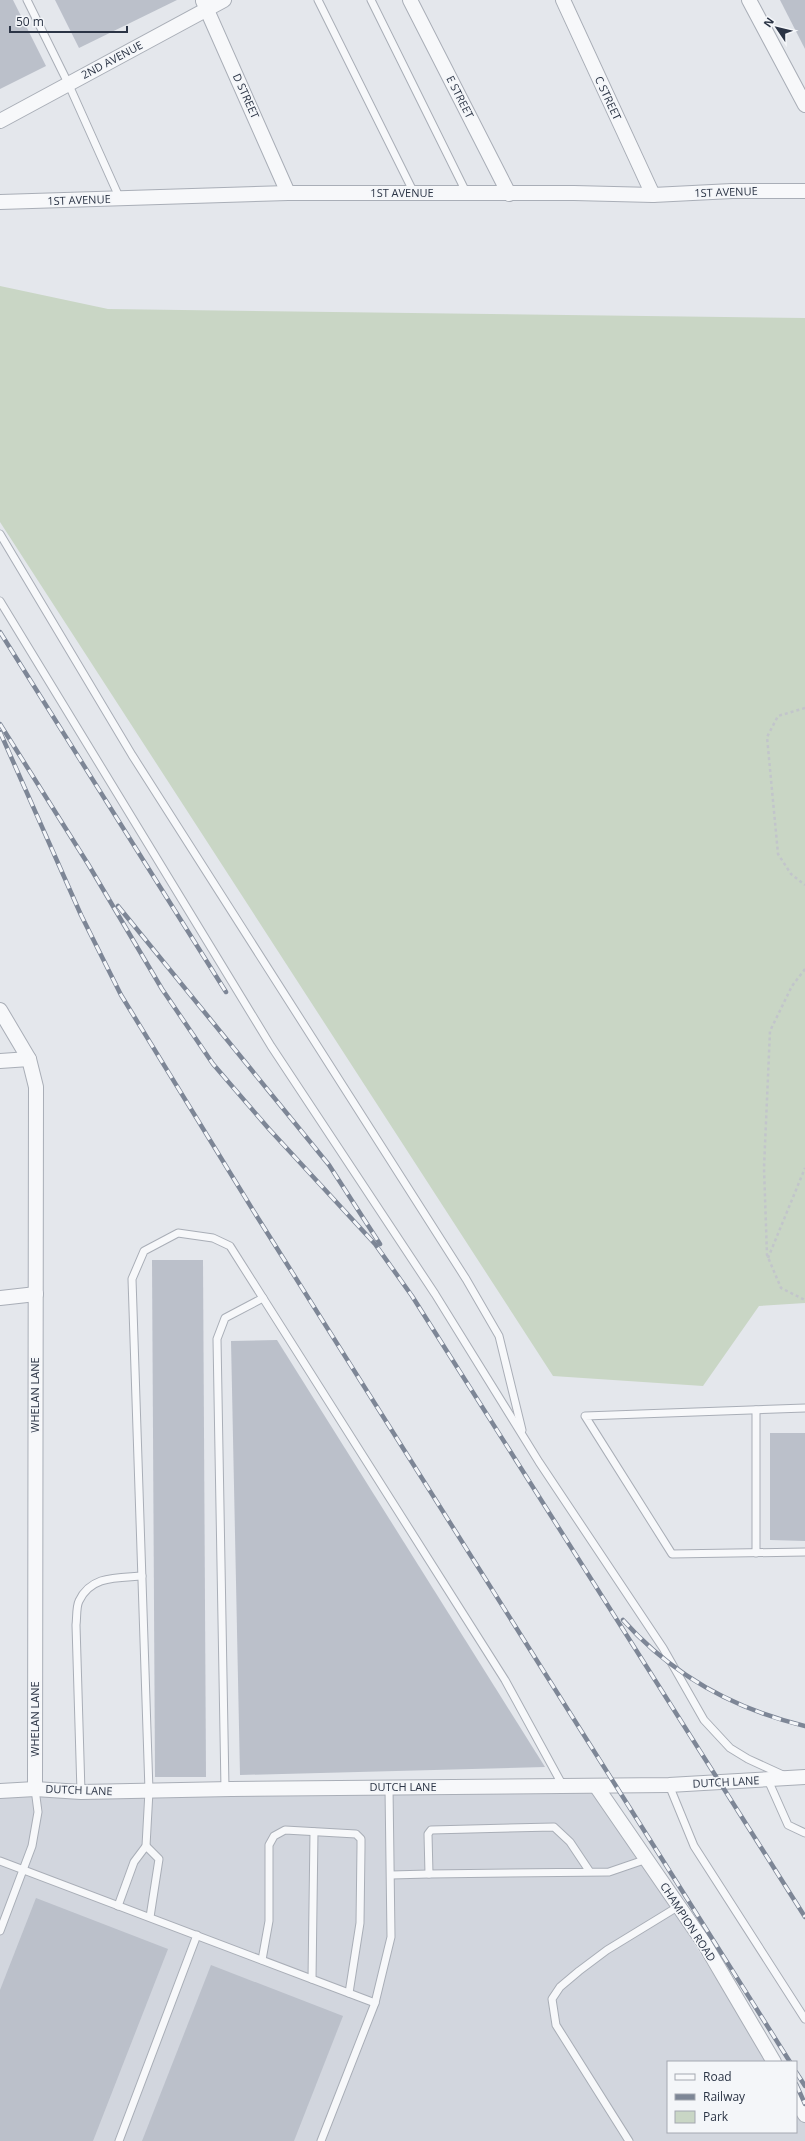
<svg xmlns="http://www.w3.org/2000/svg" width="805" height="2141" font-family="'Open Sans',sans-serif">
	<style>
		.built { fill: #d2d6de }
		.green { fill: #c9d6c5 }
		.building { fill: #bbc0ca }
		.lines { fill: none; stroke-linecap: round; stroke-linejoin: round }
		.service-casing { stroke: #a9aeb7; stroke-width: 9 }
		.minor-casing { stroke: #a9aeb7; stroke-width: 16 }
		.path { stroke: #c2c5cb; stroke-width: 2.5; stroke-dasharray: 3 3; stroke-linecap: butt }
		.service { stroke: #f7f8fa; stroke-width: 7 }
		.minor { stroke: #f7f8fa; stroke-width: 14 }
		.rail-casing { stroke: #7d8696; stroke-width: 4.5 }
		.rail { stroke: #f4f6f9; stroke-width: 3; stroke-dasharray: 9; stroke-linecap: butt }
		.labels { text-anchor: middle; stroke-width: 3.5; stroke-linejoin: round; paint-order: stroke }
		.street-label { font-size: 11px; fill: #2b3445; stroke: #f4f6f9 }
	</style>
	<rect width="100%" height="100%" fill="#e4e7ec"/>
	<path class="built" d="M596,1786L768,2062H668V2132H796V2107L805,2121V2141H0V1793Z"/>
	<path class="green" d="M0,286L108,309L805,318V1303L759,1306L703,1386L553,1376L0,522Z"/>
	<g class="building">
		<path d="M0,0H13L46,66L0,89Z"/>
		<path d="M55,0H177L79,48Z"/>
		<path d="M780,0H805V49Z"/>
		<path d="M152,1260H203L206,1777H155Z"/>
		<path d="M277,1340L545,1767L240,1775L231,1341Z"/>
		<path d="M770,1433H805V1541L770,1540Z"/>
		<path d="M36,1898L168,1949L93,2141H0V1990Z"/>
		<path d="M211,1965L343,2016L294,2141H142Z"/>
	</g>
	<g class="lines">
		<defs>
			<g id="service">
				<path d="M27,0L68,83L120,199"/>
				<path d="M318,0L414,193"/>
				<path d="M371,0L467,194"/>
				<path d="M0,534L132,755L466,1279L499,1336L522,1430"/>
				<path d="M0,601L271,1046L435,1294L539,1462L663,1648L704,1720L730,1748L748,1759L783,1775"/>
				<path d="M805,1408L585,1416L672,1554L805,1552"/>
				<path d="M756,1410V1553"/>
				<path d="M768,1780L788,1825L805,1833"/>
				<path d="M669,1785L694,1846L805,2019"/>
				<path d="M225,1789L217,1339L225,1318L263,1298"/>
				<path d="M81,1792L76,1625C77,1618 76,1607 79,1601C91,1575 118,1578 142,1576"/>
				<path d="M146,1846L149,1791L132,1279L144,1251L178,1233L213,1238L230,1246L505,1680L563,1786"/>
				<path d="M0,1861L375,2003"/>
				<path d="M590,1872L570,1842L554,1827L431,1830L428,1834L429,1874L609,1872L647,1859"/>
				<path d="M391,1875L429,1874"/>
				<path d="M118,1906L134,1862L146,1846L159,1859L150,1917"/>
				<path d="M0,1931L32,1846L38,1812L35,1789"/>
				<path d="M262,1960L269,1921V1845L274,1836L285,1830L356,1834L361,1839V1847L360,1923L349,1993"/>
				<path d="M312,1979L314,1832"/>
				<path d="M119,2141L197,1935"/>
				<path d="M321,2141L375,2003L391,1937L389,1788"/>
				<path d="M629,2141L556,2025L552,1999L560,1987L579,1971L607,1950L679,1906"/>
			</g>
			<g id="minor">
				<path d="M410,0L509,194"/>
				<path d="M563,0L653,195"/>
				<path d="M749,0L805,105"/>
				<path d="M203,1L288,193"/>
				<path d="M0,121L224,0"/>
				<path d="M0,202L288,193H574L653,195L732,191H805"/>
				<path d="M0,1010L29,1059L36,1087L35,1789"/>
				<path d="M0,1061L29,1059"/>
				<path d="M0,1298L36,1294"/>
				<path d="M596,1786L704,1943L774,2062"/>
				<path d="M0,1791L35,1789L81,1792L231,1789L669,1785L805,1777"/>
				<path d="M796,2100L805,2115"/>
			</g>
		</defs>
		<use href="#service" class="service-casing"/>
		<use href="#minor" class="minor-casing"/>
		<g class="path">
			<path d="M805,708L778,716L767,737L778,854L791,874L805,885"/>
			<path d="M805,969L792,986L770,1031L764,1168L767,1255L781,1288L805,1300"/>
			<path d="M768,1258L805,1168"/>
		</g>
		<use href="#service" class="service"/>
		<use href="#minor" class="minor"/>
		<defs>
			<g id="rail">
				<path d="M0,632L226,992"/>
				<path d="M0,724L88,864L162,989L213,1064L269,1129L375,1244L412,1296L805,1917"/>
				<path d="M0,732L81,915L121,995L256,1215L790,2062"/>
				<path d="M118,906L329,1165L380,1244"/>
				<path d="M623,1620C672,1675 734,1709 805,1726"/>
				<path d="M796,2072L805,2086"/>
				<path d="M796,2084L805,2104"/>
			</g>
		</defs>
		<use href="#rail" class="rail-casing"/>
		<use href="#rail" class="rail"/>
	</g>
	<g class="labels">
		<g class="street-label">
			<text transform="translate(112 60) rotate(-28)" y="4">2ND AVENUE</text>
			<text transform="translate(246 96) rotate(66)" y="4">D STREET</text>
			<text transform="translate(460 97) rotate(63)" y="4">E STREET</text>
			<text transform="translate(608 98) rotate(65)" y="4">C STREET</text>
			<text transform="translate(726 192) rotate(-2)" y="4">1ST AVENUE</text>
			<text x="402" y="197">1ST AVENUE</text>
			<text transform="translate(79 200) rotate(-2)" y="4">1ST AVENUE</text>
			<text transform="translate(35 1395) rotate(-90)" y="4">WHELAN LANE</text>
			<text transform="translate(35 1719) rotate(-90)" y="4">WHELAN LANE</text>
			<text transform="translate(726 1782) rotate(-3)" y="4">DUTCH LANE</text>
			<text x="403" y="1791">DUTCH LANE</text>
			<text transform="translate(79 1790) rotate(2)" y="4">DUTCH LANE</text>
			<text transform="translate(688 1922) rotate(57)" y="4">CHAMPION ROAD</text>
		</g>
	</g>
	<rect x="667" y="2061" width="130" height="72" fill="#f4f6f9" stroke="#a4a8b1"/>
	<rect x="675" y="2074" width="20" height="6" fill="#f7f8fa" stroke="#a4a8b1"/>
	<text x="703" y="2081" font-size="12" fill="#2b3445">Road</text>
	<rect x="675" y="2094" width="20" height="6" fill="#7d8696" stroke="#a4a8b1"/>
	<text x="703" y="2101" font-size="12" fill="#2b3445">Railway</text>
	<rect x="675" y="2111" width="20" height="12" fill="#c9d6c5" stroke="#a4a8b1"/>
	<text x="703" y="2121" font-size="12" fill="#2b3445">Park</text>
	<g transform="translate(777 28) rotate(305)" stroke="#f4f6f9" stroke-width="3" paint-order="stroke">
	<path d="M0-3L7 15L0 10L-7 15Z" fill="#2b3445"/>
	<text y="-6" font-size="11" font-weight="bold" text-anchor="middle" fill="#2b3445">N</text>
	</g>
	<path d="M10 26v6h117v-6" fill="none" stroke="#2b3445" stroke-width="2"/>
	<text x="16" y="26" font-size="12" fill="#2b3445" stroke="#f4f6f9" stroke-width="3" paint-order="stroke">50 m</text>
</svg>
